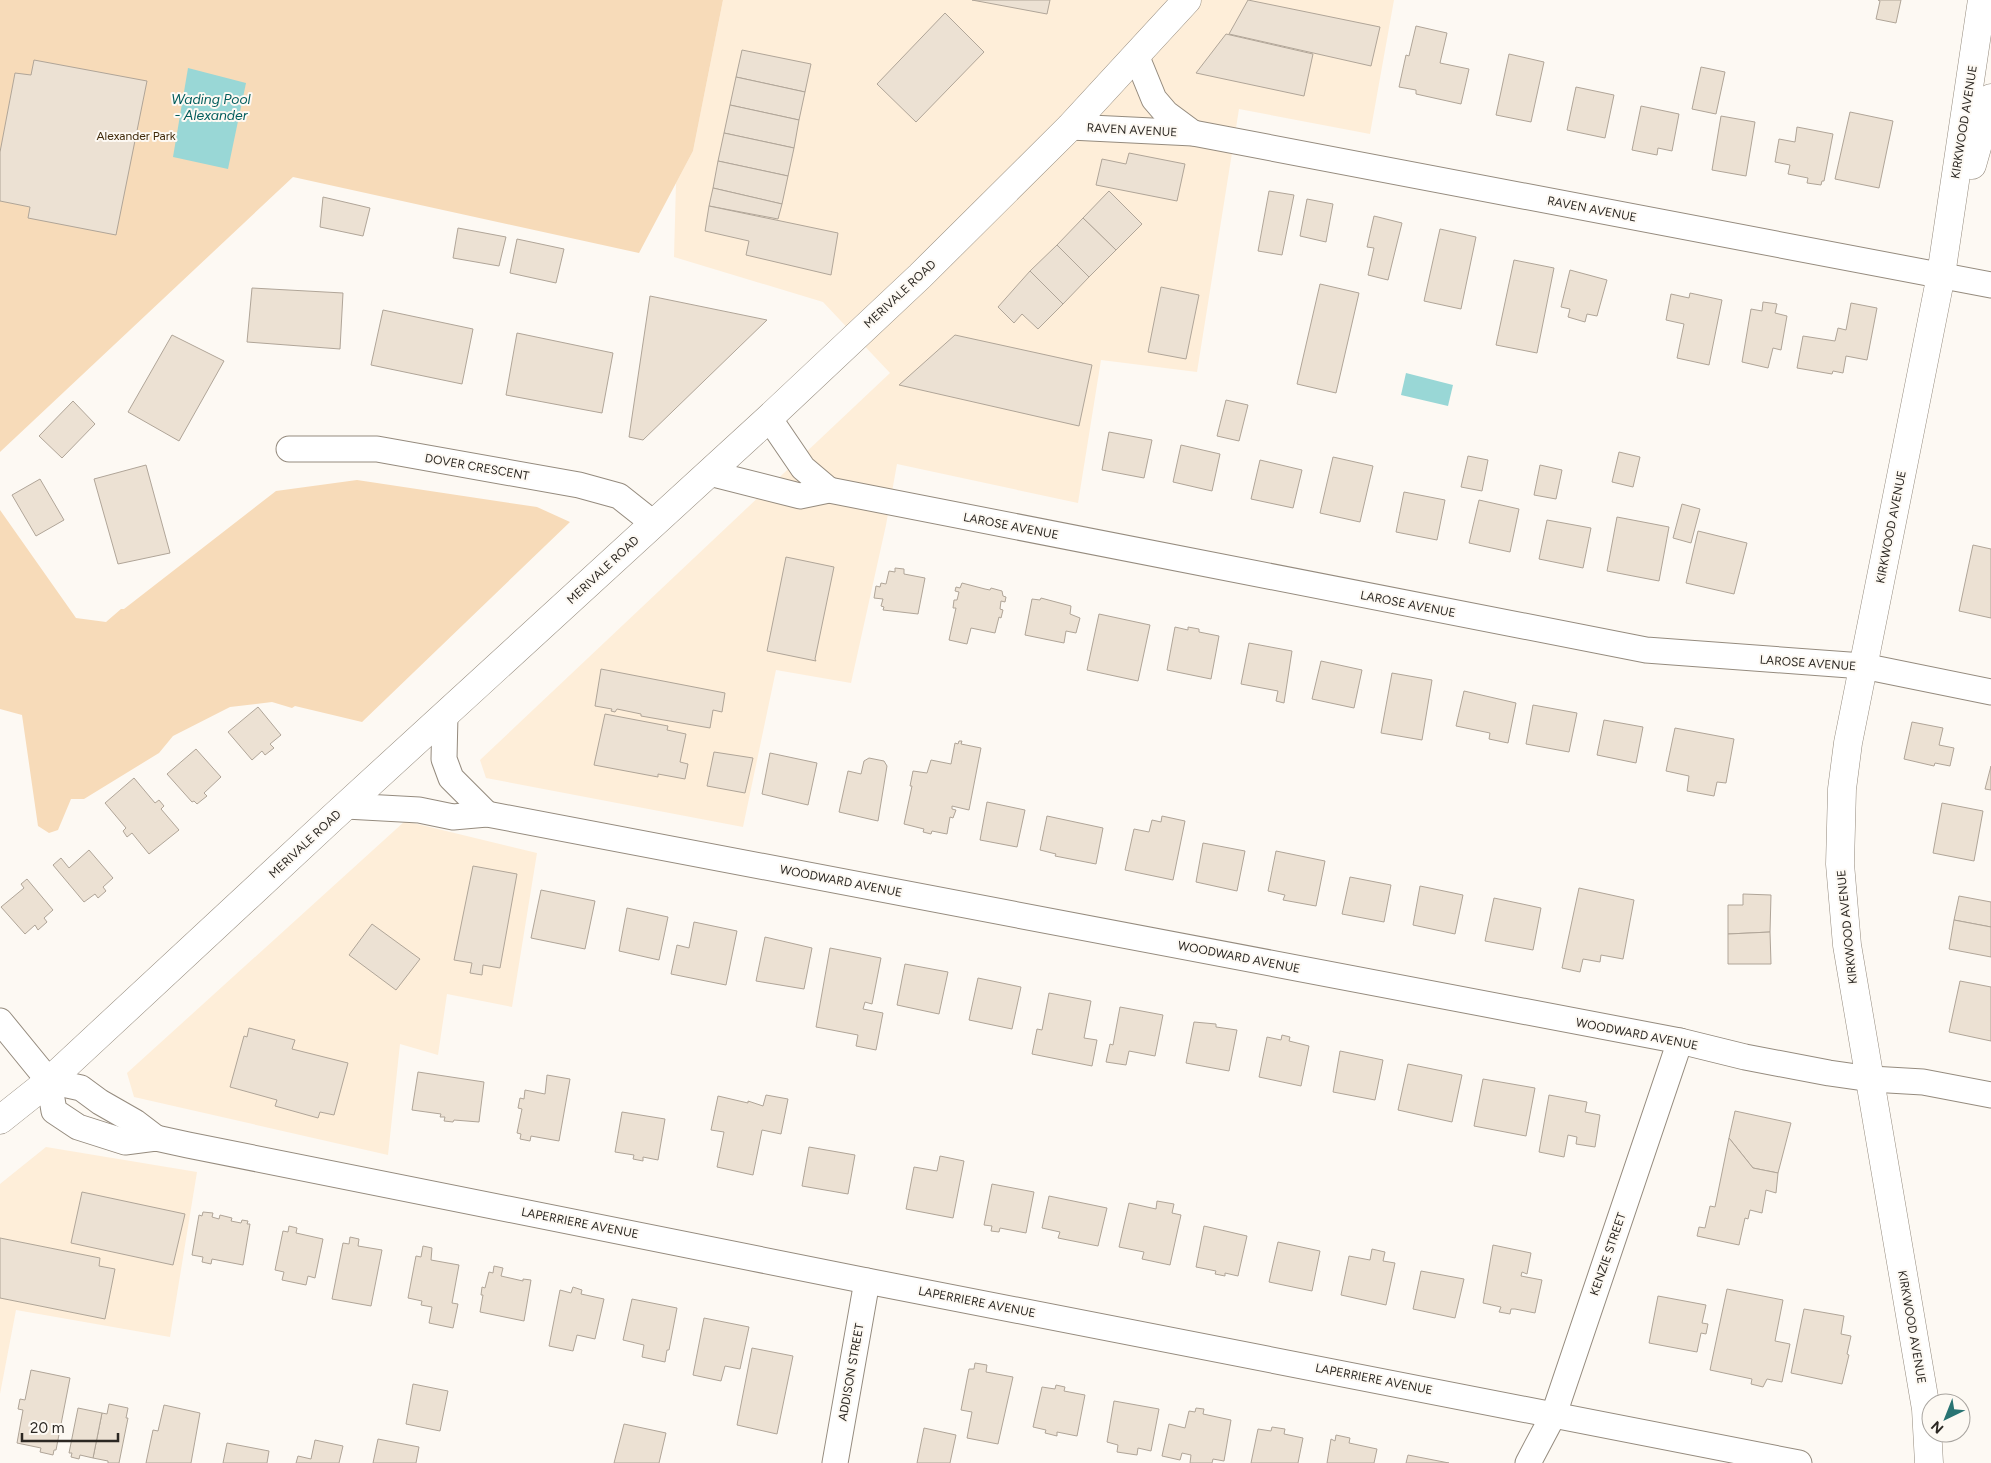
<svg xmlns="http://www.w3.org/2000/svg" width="1991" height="1463" font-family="Figtree,sans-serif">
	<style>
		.built { fill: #feeed9 }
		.green { fill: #f7dbb9 }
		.water { fill: #99d7d6 }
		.building { fill: #ece1d3; stroke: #b0a598 }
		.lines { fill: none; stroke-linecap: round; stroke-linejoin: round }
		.street-casing { stroke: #958b7e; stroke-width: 27 }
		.secondary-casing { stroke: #958b7e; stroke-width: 29 }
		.street { stroke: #fff; stroke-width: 25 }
		.secondary { stroke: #fff; stroke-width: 28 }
		.labels { text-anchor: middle; stroke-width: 4; stroke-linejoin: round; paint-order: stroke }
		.street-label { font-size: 12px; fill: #2c2823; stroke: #fdf9f3 }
		.park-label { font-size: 12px; fill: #402a0a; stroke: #fdf9f3 }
		.water-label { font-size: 14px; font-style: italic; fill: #005c5c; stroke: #fdf9f3 }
	</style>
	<rect width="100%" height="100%" fill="#fdf9f3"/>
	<g class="built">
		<path d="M723,0H1394L1370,134L1239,109L1197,372L1101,360L1078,503L897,464L886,525L851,683L776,670L743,827L486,778L480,760L890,373L823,302L674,257L676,183L693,151Z"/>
		<path d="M405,821L537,853L512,1007L447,994L438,1055L400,1044L388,1155L134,1097L127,1073Z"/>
		<path d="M46,1147L197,1172L170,1337L16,1310L0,1394V1184Z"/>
	</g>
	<g class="green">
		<path d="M0,0H723L693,151L639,253L293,177L0,452Z"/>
		<path d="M357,480L537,507L570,522L362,722L295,706L292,708L272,702L230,707L173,736L159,753L84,799H71L58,830L49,833L38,826L22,715L0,709V510L76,618L106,622L121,609H124L276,491Z"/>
	</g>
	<g class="water">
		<path d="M188,68L246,83L228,169L173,157Z"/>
		<path d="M1406,373L1453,385L1448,406L1401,395Z"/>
	</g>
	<g class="building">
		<path d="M972,0H1050L1047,14Z"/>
		<path d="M1248,0L1380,27L1371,66L1229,34Z"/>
		<path d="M1878,0H1901L1896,23L1876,19L1880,1Z"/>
		<path d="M945,13L984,52L916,122L877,84Z"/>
		<path d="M1416,26L1447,33L1440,63L1469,69L1461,104L1416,94V90L1399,87L1406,55L1409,56Z"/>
		<path d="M1226,34L1313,54L1304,96L1196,73Z"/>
		<path d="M742,50L811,64L805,92L736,77Z"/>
		<path d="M1509,54L1544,62L1531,122L1496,115Z"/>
		<path d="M34,60L147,81L116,235L28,218L30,207L0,201V152L15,73L31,75Z"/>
		<path d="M1701,67L1725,72L1716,114L1692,109Z"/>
		<path d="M736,77L805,92L799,120L730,105Z"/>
		<path d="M1576,87L1614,95L1605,138L1567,130Z"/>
		<path d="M730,105L799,120L794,148L724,133Z"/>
		<path d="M1641,106L1679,114L1672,151L1658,148L1657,155L1632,150Z"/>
		<path d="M1850,112L1893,121L1879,188L1835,179Z"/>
		<path d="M1721,116L1755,122L1746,176L1712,170Z"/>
		<path d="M1797,127L1833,134L1824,181H1822L1821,185L1807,183L1808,178L1788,174L1790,165L1775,162L1779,139L1795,142Z"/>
		<path d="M724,133L794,148L788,176L718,161Z"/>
		<path d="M1129,153L1185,164L1177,201L1096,185L1102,159L1126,164Z"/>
		<path d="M718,161L788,176L782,204L713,188Z"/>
		<path d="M713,188L782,204L778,219L709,206Z"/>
		<path d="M1109,191L1142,224L1116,250L1083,218Z"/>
		<path d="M1269,191L1294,195L1282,255L1258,251Z"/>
		<path d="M323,197L370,208L363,236L320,227Z"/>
		<path d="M1307,199L1333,204L1326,242L1300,236Z"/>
		<path d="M709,206L838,233L831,275L746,255L749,241L705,231Z"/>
		<path d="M1374,216L1402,223L1388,280L1368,275L1374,248L1367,247Z"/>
		<path d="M1083,218L1116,250L1089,277L1057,245Z"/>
		<path d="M458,228L506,237L499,266L453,258Z"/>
		<path d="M1440,229L1476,237L1461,309L1424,301Z"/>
		<path d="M517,239L564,249L556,283L510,273Z"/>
		<path d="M1057,245L1089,277L1063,304L1030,271Z"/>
		<path d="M1514,260L1554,268L1537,353L1496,345Z"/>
		<path d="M1570,270L1607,280L1597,316L1587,314L1585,322L1568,317L1570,309L1561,307Z"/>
		<path d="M1030,271L1063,304L1038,329L1022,314L1014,323L998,307Z"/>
		<path d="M1320,284L1359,293L1336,393L1297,384Z"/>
		<path d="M1161,287L1199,295L1186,359L1148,352Z"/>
		<path d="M252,288L343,293L340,349L247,342Z"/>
		<path d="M1690,293L1722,300L1709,365L1677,358L1684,324L1666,320L1671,294L1689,298Z"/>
		<path d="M650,296L767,320L643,440L629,437Z"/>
		<path d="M1763,302L1777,304L1775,313L1787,316L1781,350L1773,348L1768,368L1742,362L1751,309L1762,311Z"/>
		<path d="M1851,303L1877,308L1867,360L1846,356L1843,373L1833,371L1832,374L1797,368L1803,336L1835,341L1838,328L1846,330Z"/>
		<path d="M383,310L473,329L462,384L371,365Z"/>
		<path d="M517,333L613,353L602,413L506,395Z"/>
		<path d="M172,335L224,361L179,441L128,412Z"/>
		<path d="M955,335L1092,365L1079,426L899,385Z"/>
		<path d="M1226,400L1248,405L1239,441L1217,436Z"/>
		<path d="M73,401L95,424L62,458L39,436Z"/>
		<path d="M1109,432L1152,440L1144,478L1102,470Z"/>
		<path d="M1181,445L1220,454L1212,491L1173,482Z"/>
		<path d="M1619,452L1640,457L1633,487L1612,482Z"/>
		<path d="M1468,456L1488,460L1482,491L1461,487Z"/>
		<path d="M1333,457L1373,466L1360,522L1320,513Z"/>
		<path d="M1260,460L1302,470L1293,508L1251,499Z"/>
		<path d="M146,465L170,553L118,564L94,479Z"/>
		<path d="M1540,465L1562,470L1556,499L1534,495Z"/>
		<path d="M40,479L64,520L36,536L12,495Z"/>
		<path d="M1404,492L1445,500L1437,540L1396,532Z"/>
		<path d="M1479,500L1519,509L1510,552L1469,543Z"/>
		<path d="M1682,504L1700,509L1691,543L1673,538Z"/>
		<path d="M1617,517L1669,527L1659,581L1607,571Z"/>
		<path d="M1547,520L1591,528L1583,568L1539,559Z"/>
		<path d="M1698,531L1747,543L1734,594L1686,583Z"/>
		<path d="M1973,545L1991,549V618L1959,611Z"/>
		<path d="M786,557L834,567L815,659L816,661L767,651Z"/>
		<path d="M895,568L904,569V574L925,578L918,614L883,610L884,607L881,606L883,599L874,598L876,586L880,587L881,583L886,584L889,571L895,572Z"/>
		<path d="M962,583L985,589L990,590L991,588L1002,591L1003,596L1006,597L1005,602L1001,601L1000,609L1003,610L1001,618L999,617L995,633L971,628L967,644L949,640L956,608H953L954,600H957L959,592L955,591L956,587L960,588Z"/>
		<path d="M1041,598L1071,606L1070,614L1080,618L1076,633L1066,631L1064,643L1025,635L1032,599L1040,600Z"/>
		<path d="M1099,614L1150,625L1138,681L1087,670Z"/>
		<path d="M1175,627L1188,630V627L1199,629V632L1219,636L1211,679L1167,670Z"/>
		<path d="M1249,643L1292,651L1284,703L1276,701L1278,691L1241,684Z"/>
		<path d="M1321,661L1362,670L1354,708L1312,699Z"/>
		<path d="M601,669L725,693L722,712L713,710L710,728L641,716V714L617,709L615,712L611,711L612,709L595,706Z"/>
		<path d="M1392,673L1432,680L1422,740L1381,733Z"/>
		<path d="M1464,691L1516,703L1508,743L1489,739L1490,733L1456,726Z"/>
		<path d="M1533,705L1577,713L1569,752L1526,744Z"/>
		<path d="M258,707L281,735L270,744L274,748L265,755L262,751L252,760L228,732Z"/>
		<path d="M605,714L668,726L667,730L686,734L680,762L688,764L685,779L658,774V777L594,765Z"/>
		<path d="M1604,720L1643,727L1636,763L1597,755Z"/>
		<path d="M1912,722L1943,728L1939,745L1954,748L1950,766L1935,763L1934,766L1904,759Z"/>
		<path d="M1675,728L1734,739L1726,783L1717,782L1714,796L1687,791L1689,776L1666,771Z"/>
		<path d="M959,741H962L961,744L981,748L969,810L952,806V809L956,810L953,818L950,817L947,834L932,831L931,834L923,832L924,829L904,824L912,786H910L913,771L927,773L931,760L951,764L955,743L958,744Z"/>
		<path d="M196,749L221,777L204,793L207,796L197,804L194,801L192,802L167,774Z"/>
		<path d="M714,752L753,758L745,793L707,786Z"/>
		<path d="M770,753L817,763L808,805L762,794Z"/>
		<path d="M869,758L884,761L887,766L878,821L839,812L848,771L861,774L864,761Z"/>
		<path d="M1991,766V790L1985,789Z"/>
		<path d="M134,778L155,803L159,800L164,806L161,809L179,830L149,854L132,833L127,837L123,831L126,828L105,803Z"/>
		<path d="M987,802L1025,810L1017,847L980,840Z"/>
		<path d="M1942,803L1983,811L1974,861L1933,853Z"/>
		<path d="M1047,816L1103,828L1096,864L1055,856L1056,854L1040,850Z"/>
		<path d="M1162,816L1185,821L1173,880L1125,870L1134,829L1149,832L1152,820L1161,822Z"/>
		<path d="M1203,843L1245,851L1237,891L1196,882Z"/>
		<path d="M89,850L113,878L103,887L106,891L98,898L95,894L84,902L53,865L61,858L69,868Z"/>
		<path d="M1276,851L1325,861L1316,906L1283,900L1285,895L1268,891Z"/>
		<path d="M473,866L517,874L500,968L483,965L482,975L470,973L472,963L454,960Z"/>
		<path d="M1350,877L1391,885L1384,922L1342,914Z"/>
		<path d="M27,879L53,910L44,918L47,922L38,930L35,925L25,934L1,907L24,888L21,884Z"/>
		<path d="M1420,886L1463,895L1455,934L1413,925Z"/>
		<path d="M1579,888L1634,900L1623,959L1601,955L1600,962L1583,959L1580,972L1562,968Z"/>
		<path d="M541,890L595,901L585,949L531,938Z"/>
		<path d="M1743,894L1771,895L1770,932L1728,934V905H1743Z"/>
		<path d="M1959,896L1991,902V927L1954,920Z"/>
		<path d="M1494,898L1541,908L1533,950L1485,941Z"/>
		<path d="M627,908L668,917L659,960L619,951Z"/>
		<path d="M1954,920L1991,927V957L1949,949Z"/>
		<path d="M694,922L737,931L726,985L671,974L677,945L689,948Z"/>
		<path d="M372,924L420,959L396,990L349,955Z"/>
		<path d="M1770,932L1771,964H1728V934Z"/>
		<path d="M765,937L812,948L804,989L756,981Z"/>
		<path d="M830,948L881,958L872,1004L865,1002L863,1009L883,1013L876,1050L856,1046L858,1035L816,1027Z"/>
		<path d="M905,964L948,972L939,1014L897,1005Z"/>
		<path d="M978,978L1021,987L1012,1029L969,1020Z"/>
		<path d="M1960,981L1991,987V1041L1949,1032Z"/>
		<path d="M1049,993L1091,1001L1084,1038L1097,1040L1092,1066L1032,1054L1037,1029L1042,1030Z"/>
		<path d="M1120,1007L1163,1015L1155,1056L1129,1051L1126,1065L1106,1062L1110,1044L1113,1045Z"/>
		<path d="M1194,1022L1216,1024V1027L1237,1030L1229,1071L1186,1063Z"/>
		<path d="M249,1028L295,1040L292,1049L348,1063L334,1115L320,1112L318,1118L275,1106L277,1100L230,1087L244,1036L247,1037Z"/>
		<path d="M1282,1035L1290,1037L1289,1041L1309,1046L1301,1086L1259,1077L1267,1037L1281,1040Z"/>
		<path d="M1340,1051L1383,1060L1375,1100L1333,1092Z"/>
		<path d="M1408,1064L1462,1075L1452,1122L1398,1110Z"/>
		<path d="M418,1072L484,1082L479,1122L454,1120L453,1122L444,1121L445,1117H440L441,1114L412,1110Z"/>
		<path d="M547,1075L570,1079L559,1141L531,1136L530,1141L520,1139L521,1134L517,1133L522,1109L518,1108L520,1098L524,1099L525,1090L545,1094Z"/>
		<path d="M1483,1079L1535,1088L1526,1136L1474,1126Z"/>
		<path d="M766,1095L788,1099L781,1134L762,1130L753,1175L717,1167L724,1132L711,1130L718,1096L748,1103V1101L763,1106Z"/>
		<path d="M1549,1095L1587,1102L1585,1112L1600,1115L1595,1147L1576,1144L1577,1137L1568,1135L1564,1157L1539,1152Z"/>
		<path d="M1735,1111L1791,1123L1778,1173L1753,1168L1729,1138Z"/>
		<path d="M622,1112L665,1119L658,1160L643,1157V1161L633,1159L634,1155L615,1152Z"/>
		<path d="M1729,1138L1753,1168L1778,1173L1776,1193L1766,1190L1762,1213L1750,1210L1748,1219L1745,1218L1739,1245L1697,1236L1699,1227L1705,1228L1710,1206L1715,1207Z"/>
		<path d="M809,1147L855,1155L848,1194L802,1186Z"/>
		<path d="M940,1156L964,1161L953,1218L906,1209L914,1167L937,1171Z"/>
		<path d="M992,1184L1034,1192L1026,1233L1000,1228L999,1232L991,1231L992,1226L984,1225Z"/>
		<path d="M82,1192L185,1214L173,1265L71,1243Z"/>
		<path d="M1049,1196L1107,1208L1098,1246L1058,1238L1060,1232L1042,1228Z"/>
		<path d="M1157,1201L1174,1204L1172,1213L1181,1215L1170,1265L1142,1259L1144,1252L1119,1247L1129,1203L1156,1209Z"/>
		<path d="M203,1212L213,1213L212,1217L219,1219L220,1215L232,1218L231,1221L241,1223L242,1220L248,1221L247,1224H250L243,1265L212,1259L211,1264L202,1262L203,1257L192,1255L199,1215L202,1216Z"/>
		<path d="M289,1226L297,1228L296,1233L323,1239L315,1278L308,1276L306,1285L282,1280L284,1272L275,1270L283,1231L288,1232Z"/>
		<path d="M1204,1226L1247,1236L1238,1276L1225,1273V1276L1215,1274L1216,1271L1196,1267Z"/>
		<path d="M350,1237L359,1239L358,1246L382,1250L371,1306L332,1299L343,1243L349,1244Z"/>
		<path d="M0,1238L100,1258L99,1266L115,1269L105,1319L0,1298Z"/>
		<path d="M1278,1242L1320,1251L1312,1291L1269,1282Z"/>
		<path d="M1493,1245L1531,1253L1527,1274L1522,1272L1521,1276L1542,1280L1535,1313L1515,1309H1511L1510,1314L1499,1312L1501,1307L1483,1303Z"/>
		<path d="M423,1246L432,1248L431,1260L459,1265L452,1303L458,1304L453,1328L429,1323L432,1307L421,1305L422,1301L408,1298L416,1256L421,1257Z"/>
		<path d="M1372,1249L1385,1252L1383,1261L1395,1263L1386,1305L1341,1295L1349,1256L1370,1260Z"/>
		<path d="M494,1266L503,1268L501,1276L523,1281V1279L531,1280L524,1321L480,1312L483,1295H481L482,1287L485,1288L489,1272L493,1273Z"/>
		<path d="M1421,1271L1464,1279L1455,1318L1413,1309Z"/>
		<path d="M573,1287L582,1290L581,1294L604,1299L595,1339L577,1335L573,1351L549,1346L560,1290L571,1293Z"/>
		<path d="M1727,1289L1783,1300L1775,1341L1790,1344L1782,1382L1767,1379L1763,1387L1751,1384L1752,1379L1710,1370Z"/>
		<path d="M1658,1296L1706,1305L1702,1323L1708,1324L1706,1334L1701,1333L1697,1352L1649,1343Z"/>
		<path d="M632,1299L677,1308L669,1350H667L665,1362L642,1357L644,1345L623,1340Z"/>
		<path d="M1804,1309L1844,1316L1841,1334L1851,1336L1847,1354L1849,1355L1842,1384L1791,1373Z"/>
		<path d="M704,1318L749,1327L740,1369L725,1366L721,1381L693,1375Z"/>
		<path d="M752,1348L793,1356L777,1434L737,1425Z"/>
		<path d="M975,1363L987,1365L986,1372L1013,1377L998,1444L967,1438L972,1412L961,1410L969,1369H974Z"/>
		<path d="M31,1370L70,1378L56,1450H54L53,1455L40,1452L41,1448L17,1443L23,1410L18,1409L20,1399L25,1400Z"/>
		<path d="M413,1384L448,1391L440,1431L406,1424Z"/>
		<path d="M1056,1385L1065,1387L1064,1391L1085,1395L1077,1436L1057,1432V1436L1045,1433L1046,1430L1033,1427L1042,1387L1055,1389Z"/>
		<path d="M1114,1401L1159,1409L1151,1451L1138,1448L1137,1455L1117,1452L1118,1445L1107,1442Z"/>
		<path d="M109,1404L128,1408L126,1418H128L119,1463H108V1461L93,1458L102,1413L107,1414Z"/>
		<path d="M164,1405L200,1413L191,1463H146L153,1430L158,1431Z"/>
		<path d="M78,1408L102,1413L93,1458L80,1455L79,1459L71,1457L72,1453H69Z"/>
		<path d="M1196,1408L1204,1409L1203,1414L1231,1420L1224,1461L1213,1459L1212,1463H1190L1191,1455L1182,1453L1180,1460L1162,1456L1169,1424L1185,1428L1189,1411L1195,1412Z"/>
		<path d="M624,1424L666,1433L659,1463H614Z"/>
		<path d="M1272,1427L1285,1429L1284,1434L1303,1438L1298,1463H1251L1258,1429L1271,1431Z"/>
		<path d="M924,1428L956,1435L950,1463H917Z"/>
		<path d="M1336,1435L1350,1438L1349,1443L1377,1449L1374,1463H1327L1331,1439L1335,1441Z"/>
		<path d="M378,1439L419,1447L416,1463H373Z"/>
		<path d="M315,1440L343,1446L339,1463H296L298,1456L311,1459Z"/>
		<path d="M227,1443L269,1451L267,1463H223Z"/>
		<path d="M1408,1455L1449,1463H1406Z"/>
	</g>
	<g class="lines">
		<defs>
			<g id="street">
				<path d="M1136,55L1154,99L1166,113L1193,133"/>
				<path d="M1070,127L1193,133L1991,285"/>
				<path d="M769,418L803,468L829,490"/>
				<path d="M289,449H377L579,485L619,496L653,523"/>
				<path d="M709,473L800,496L829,490L1646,650L1863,666L1991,692"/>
				<path d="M445,715L444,759L451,778L487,814"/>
				<path d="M346,806L419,810L453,817L487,814L1680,1041L1745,1057L1829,1073L1871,1079L1923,1082L1991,1095"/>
				<path d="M0,1021L49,1081L54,1111L78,1127L125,1142L156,1138L188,1145L867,1281L1799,1463"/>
				<path d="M49,1081L81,1088L100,1102L135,1122L156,1138"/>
				<path d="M835,1463L867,1281"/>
				<path d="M1528,1463L1554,1414L1680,1041"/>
			</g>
			<g id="secondary">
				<path d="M1972,165L1991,98"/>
				<path d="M0,1120L49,1081L330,820L769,418L920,276L1070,127L1187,0"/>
				<path d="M1929,1463L1926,1409L1847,945L1840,864L1842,789L1848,743L1941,275L1982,0"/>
			</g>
		</defs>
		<use href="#street" class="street-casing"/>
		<use href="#secondary" class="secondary-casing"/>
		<use href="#street" class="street"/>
		<use href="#secondary" class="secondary"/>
	</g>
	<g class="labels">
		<g class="street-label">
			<text transform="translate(1964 122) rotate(-81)" y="4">KIRKWOOD AVENUE</text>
			<text transform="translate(1132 130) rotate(3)" y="4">RAVEN AVENUE</text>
			<text transform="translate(1592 209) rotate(11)" y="4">RAVEN AVENUE</text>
			<text transform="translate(900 294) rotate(-43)" y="4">MERIVALE ROAD</text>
			<text transform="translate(477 467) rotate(10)" y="4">DOVER CRESCENT</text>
			<text transform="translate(1011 526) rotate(11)" y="4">LAROSE AVENUE</text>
			<text transform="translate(1891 527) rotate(-79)" y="4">KIRKWOOD AVENUE</text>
			<text transform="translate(603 570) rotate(-43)" y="4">MERIVALE ROAD</text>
			<text transform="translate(1408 604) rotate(11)" y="4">LAROSE AVENUE</text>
			<text transform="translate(1808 663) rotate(4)" y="4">LAROSE AVENUE</text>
			<text transform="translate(305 844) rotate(-43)" y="4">MERIVALE ROAD</text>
			<text transform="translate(841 881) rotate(11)" y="4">WOODWARD AVENUE</text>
			<text transform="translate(1847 927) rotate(-96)" y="4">KIRKWOOD AVENUE</text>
			<text transform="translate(1239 957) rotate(11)" y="4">WOODWARD AVENUE</text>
			<text transform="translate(1637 1034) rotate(11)" y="4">WOODWARD AVENUE</text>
			<text transform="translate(580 1223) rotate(11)" y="4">LAPERRIERE AVENUE</text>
			<text transform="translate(1608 1254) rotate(-71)" y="4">KENZIE STREET</text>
			<text transform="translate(977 1302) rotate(11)" y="4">LAPERRIERE AVENUE</text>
			<text transform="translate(1912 1327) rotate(80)" y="4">KIRKWOOD AVENUE</text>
			<text transform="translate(851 1372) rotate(-80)" y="4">ADDISON STREET</text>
			<text transform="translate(1374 1379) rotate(11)" y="4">LAPERRIERE AVENUE</text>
		</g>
		<g class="park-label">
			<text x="136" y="140">Alexander Park</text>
		</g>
		<g class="water-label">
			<text x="211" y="104">Wading Pool<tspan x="211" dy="16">- Alexander</tspan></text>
		</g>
	</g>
	<g transform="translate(1946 1418) rotate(223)"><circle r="24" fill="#fdf9f3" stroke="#a9a5a0"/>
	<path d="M0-4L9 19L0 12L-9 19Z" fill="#297473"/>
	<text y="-8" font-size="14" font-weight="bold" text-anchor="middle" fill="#2c2823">N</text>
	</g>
	<path d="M22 1433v8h96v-8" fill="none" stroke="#2c2823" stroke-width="2.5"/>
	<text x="30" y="1433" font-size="15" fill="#2c2823" stroke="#fdf9f3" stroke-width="4" paint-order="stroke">20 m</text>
</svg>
